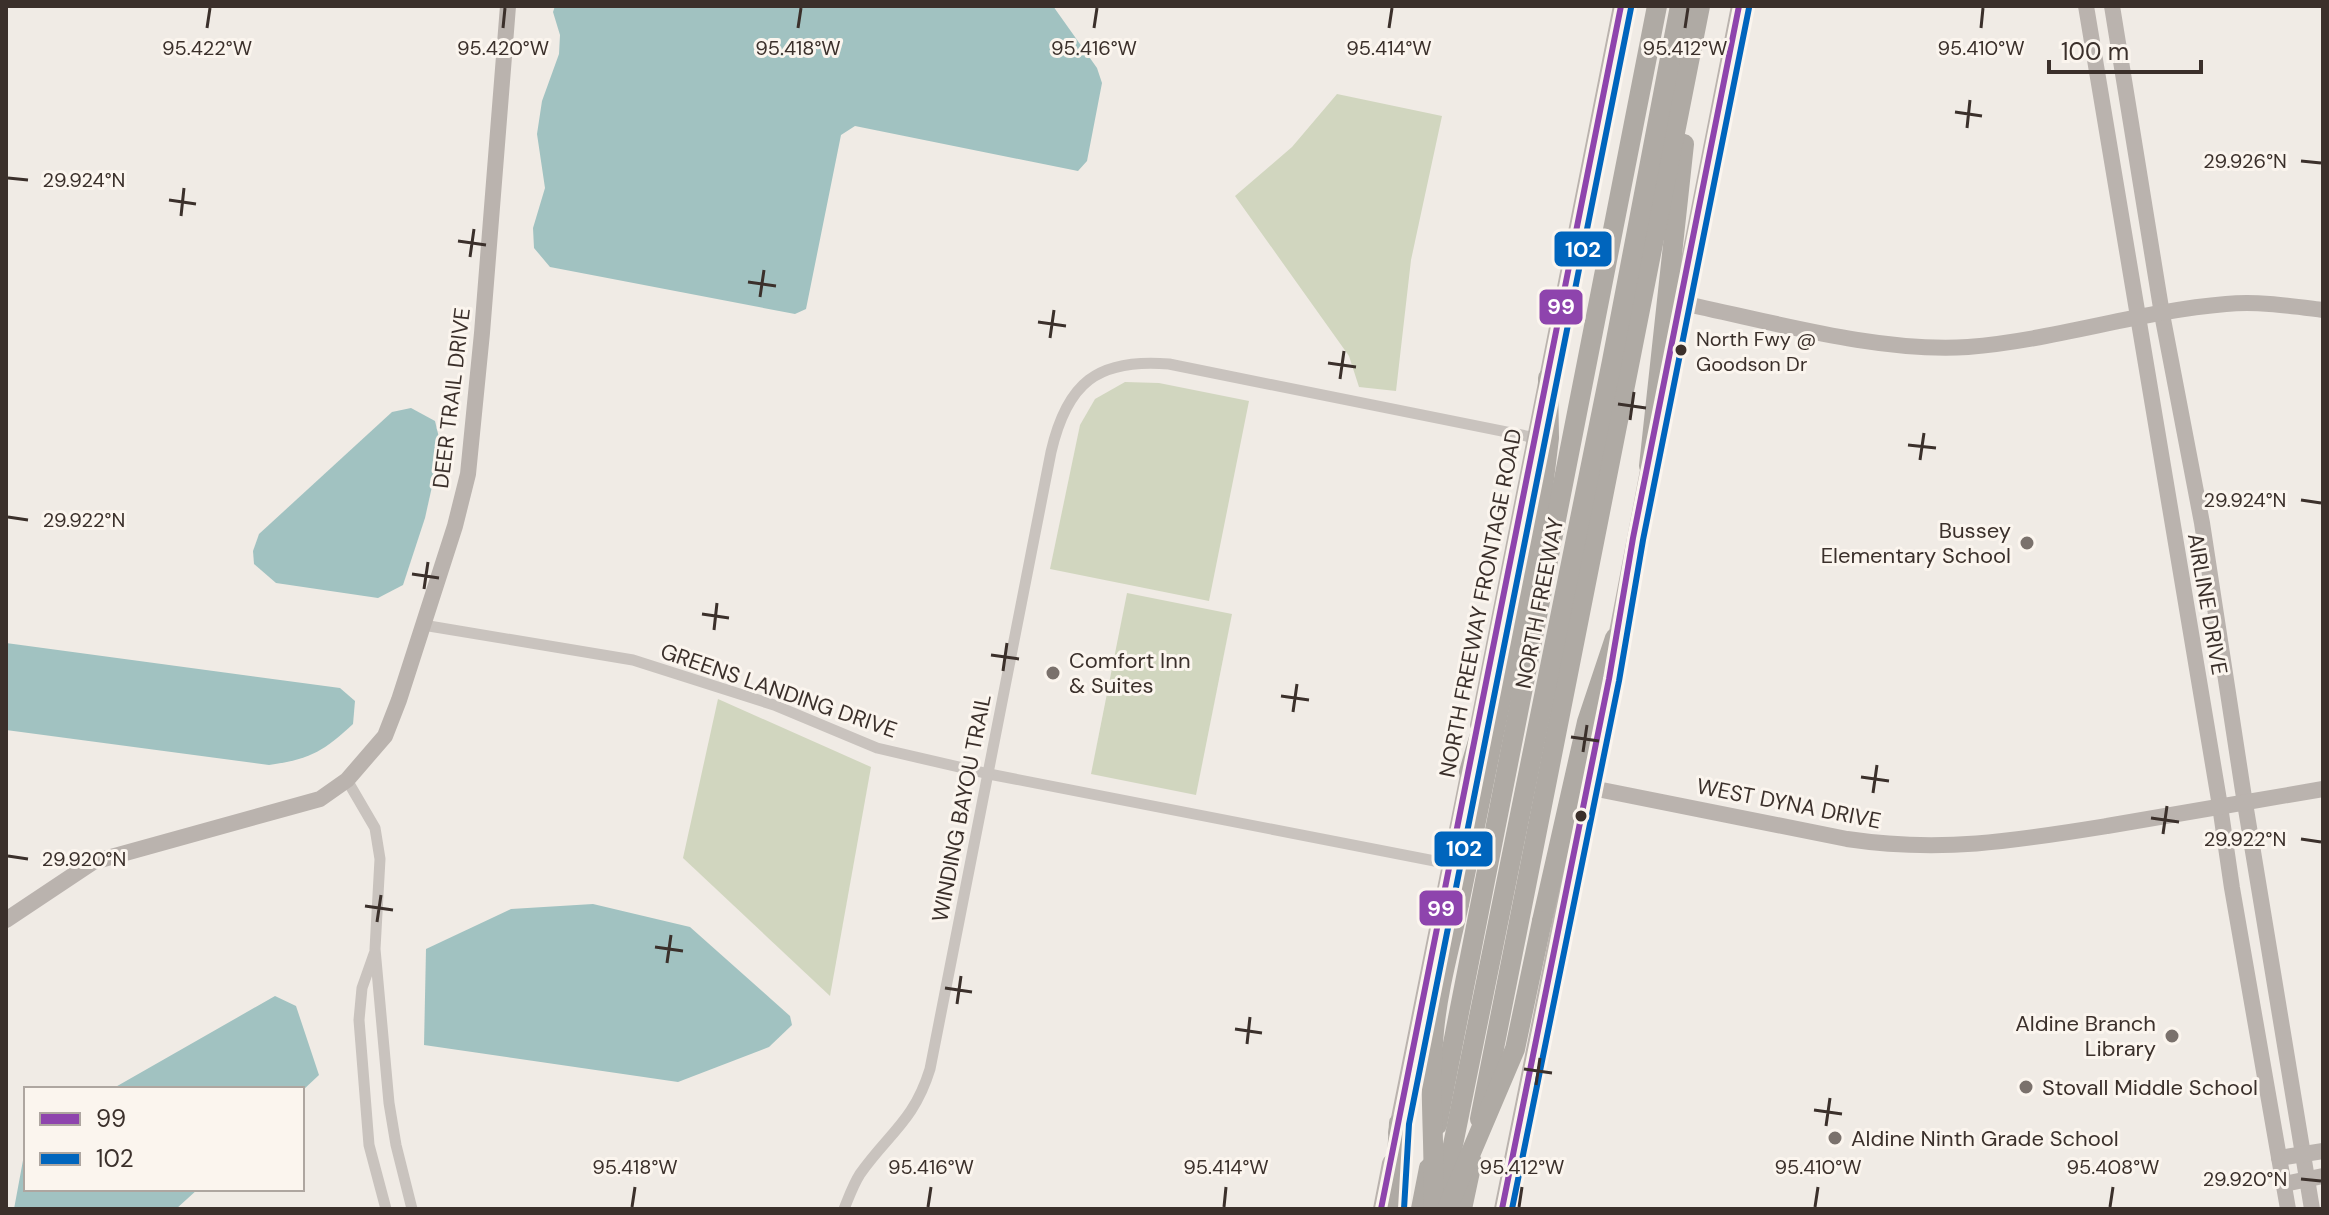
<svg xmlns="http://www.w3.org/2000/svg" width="2329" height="1215" font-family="'DM Sans',sans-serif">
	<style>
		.green { fill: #d1d6bf }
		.water { fill: #a1c2c1 }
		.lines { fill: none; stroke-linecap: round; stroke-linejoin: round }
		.street { stroke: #c9c3be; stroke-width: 11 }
		.secondary { stroke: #bab3ae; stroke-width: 16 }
		.highway { stroke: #afaaa4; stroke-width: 20 }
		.highway-bridge { stroke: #afaaa4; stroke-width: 20 }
		.bus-1-casing { stroke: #fbf5ee; stroke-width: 12 }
		.bus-2-casing { stroke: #fbf5ee; stroke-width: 12 }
		.bus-1 { stroke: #8e44ad; stroke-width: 6 }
		.bus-2 { stroke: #0065bd; stroke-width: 6 }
		.ticks { fill: none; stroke: #3b302b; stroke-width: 3 }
		.bus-dot { fill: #3b302b; stroke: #fbf5ee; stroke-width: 3 }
		.poi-dot { fill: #7a716c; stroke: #fbf5ee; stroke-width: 3 }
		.labels { text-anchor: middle; stroke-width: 6; stroke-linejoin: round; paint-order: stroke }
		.bus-label { font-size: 20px; fill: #3b302b; stroke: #fbf5ee; text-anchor: start }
		.street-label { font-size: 22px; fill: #3b302b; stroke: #fbf5ee }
		.poi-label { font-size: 22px; fill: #3b302b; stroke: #fbf5ee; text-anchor: start }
		.ticks-label { font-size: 20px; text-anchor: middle; fill: #3b302b; stroke: #fbf5ee; stroke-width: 6; stroke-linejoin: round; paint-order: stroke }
		.line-badge { stroke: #fbf5ee; stroke-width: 3 }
		.badge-label { font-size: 22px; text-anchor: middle; font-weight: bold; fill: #fff }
	</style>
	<rect width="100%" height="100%" fill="#f0ebe5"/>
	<g class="green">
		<path d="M1337,94L1442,116L1411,260L1396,391L1359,387L1349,356L1235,196L1292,147Z"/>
		<path d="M1125,382L1159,383L1249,401L1209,601L1050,569L1080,425L1095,399Z"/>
		<path d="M1127,593L1232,614L1196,795L1091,774Z"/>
		<path d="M718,699L871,767L830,996L683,858Z"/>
	</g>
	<g class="water">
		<path d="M555,6H1053L1097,68L1102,83L1087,161L1078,171L855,126L841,135L806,309L795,314L550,267L534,248L533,228L545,188L537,134L542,101L559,54L560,35L553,12Z"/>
		<path d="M411,408L435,421L441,446L425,518L403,585L378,598L276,583L254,564L253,551L259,534L392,412Z"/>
		<path d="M6,643L340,688L355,701L353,724C323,752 310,759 269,765L6,730Z"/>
		<path d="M593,904L690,927L790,1016L792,1025L769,1047L678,1082L424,1045L426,949L511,909Z"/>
		<path d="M275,996L296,1006L319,1075L302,1091V1089H112Z"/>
		<path d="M26,1144V1189H198L176,1209H14Z"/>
	</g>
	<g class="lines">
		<g class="street">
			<path d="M423,625L633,660L774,705L877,748L989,774L1450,864"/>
			<path d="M347,780L375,828L380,859L375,949L389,1103L396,1145L412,1209"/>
			<path d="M374,954L362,988L359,1020L369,1145L386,1209"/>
			<path d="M844,1209C849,1197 853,1185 860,1174C889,1133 914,1121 930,1069L1051,452C1067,383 1097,358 1169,364L1536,438"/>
		</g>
		<g class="secondary">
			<path d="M2086,6L2220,806L2232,888L2288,1209"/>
			<path d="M2112,6L2162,314L2202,523L2243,791L2312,1209"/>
			<path d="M1681,303C1770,321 1878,353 1968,347C2055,340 2140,311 2226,304C2259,301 2291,306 2323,310"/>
			<path d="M1668,366L1739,6"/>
			<path d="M1614,648L1651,455"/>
			<path d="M1478,725L1621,6"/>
			<path d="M1587,787L1847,839C1941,853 2014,841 2107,826C2179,814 2251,801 2323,789"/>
			<path d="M6,920L93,862L320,799L347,780L385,736L399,700L455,526L468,474L482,333L508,6"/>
			<path d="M1396,1133L1471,760"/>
			<path d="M2279,1158L2323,1151"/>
			<path d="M2284,1184L2323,1176"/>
			<path d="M1381,1209L1390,1163"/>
			<path d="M1502,1209L1609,679"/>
		</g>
		<g class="highway">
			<path d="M1649,466L1684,144"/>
			<path d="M1469,772L1486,714"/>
			<path d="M1459,904L1541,504L1549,438L1548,378"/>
			<path d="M1542,921L1587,722L1615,638"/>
			<path d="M1480,1119L1700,6"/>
			<path d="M1437,1125L1657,6"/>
			<path d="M1394,1209L1399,1123"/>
			<path d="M1421,1209L1429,1168"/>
			<path d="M1440,1209L1612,361L1680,6"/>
			<path d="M1462,1209L1472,1162"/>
		</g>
		<g class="highway-bridge">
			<path d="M1433,1209C1436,1150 1428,1090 1434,1031C1438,988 1450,946 1459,904"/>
			<path d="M1447,1209L1515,1049L1542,921"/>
		</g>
		<defs>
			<g id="bus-1">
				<path d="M1381,1209L1621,6"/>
				<path d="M1502,1209L1609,679L1633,538L1739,6"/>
			</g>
			<g id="bus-2">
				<path d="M1404,1209L1409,1124L1631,8"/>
				<path d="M1512,1209L1619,681L1643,540L1749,8"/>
			</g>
		</defs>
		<use href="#bus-1" class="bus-1-casing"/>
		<use href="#bus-2" class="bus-2-casing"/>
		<use href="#bus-1" class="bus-1"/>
		<use href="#bus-2" class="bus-2"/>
	</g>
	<path class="ticks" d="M207,28L210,8M503,28L505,8M798,28L801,8M1094,28L1097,8M1389,28L1392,8M1685,28L1688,8M1981,28L1983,8M1955,112L1982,116M1967,128L1970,100M2301,161L2321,163M8,178L28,180M169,200L196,204M181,216L184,188M458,241L486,245M470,257L474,229M748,282L776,286M760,297L764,270M1038,322L1066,326M1050,338L1054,310M1328,363L1356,367M1340,379L1344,351M1618,404L1646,408M1630,420L1634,392M1908,445L1936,448M1920,460L1924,433M2301,500L2321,503M8,517L28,520M412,574L439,578M424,589L428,562M702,614L729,618M714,630L717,603M991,655L1019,659M1003,671L1007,643M1281,696L1309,700M1293,712L1297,684M1571,737L1599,741M1583,752L1587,725M1861,777L1889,781M1873,793L1877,765M2151,818L2179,822M2163,834L2167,806M2301,839L2321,842M8,856L28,859M365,906L393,910M377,922L381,895M655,947L683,951M667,963L671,935M945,988L972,992M957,1004L961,976M1235,1029L1262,1033M1247,1044L1250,1017M1524,1069L1552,1073M1536,1085L1540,1058M1814,1110L1842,1114M1826,1126L1830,1098M2301,1179L2321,1181M632,1207L635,1187M928,1207L931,1187M1224,1207L1226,1187M1519,1207L1522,1187M1815,1207L1818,1187M2110,1207L2113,1187"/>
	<g class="bus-dot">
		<circle cx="1681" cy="350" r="7"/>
		<circle cx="1581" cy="816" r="7"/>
	</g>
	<g class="poi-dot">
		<circle cx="2027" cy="543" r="8"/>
		<circle cx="1053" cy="673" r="8"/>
		<circle cx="2172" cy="1036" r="8"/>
		<circle cx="2026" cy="1087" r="8"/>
		<circle cx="1835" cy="1138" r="8"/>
	</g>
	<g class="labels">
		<g class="bus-label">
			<text x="1696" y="346">North Fwy @<tspan x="1696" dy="25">Goodson Dr</tspan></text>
		</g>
		<g class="street-label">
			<text transform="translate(451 398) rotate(-83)" y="8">DEER TRAIL DRIVE</text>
			<text transform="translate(1480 603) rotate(-79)" y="8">NORTH FREEWAY FRONTAGE ROAD</text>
			<text transform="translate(1539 603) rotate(-79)" y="8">NORTH FREEWAY</text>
			<text transform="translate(2208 604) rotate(80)" y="8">AIRLINE DRIVE</text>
			<text transform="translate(779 690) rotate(19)" y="8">GREENS LANDING DRIVE</text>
			<text transform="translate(1789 803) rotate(11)" y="8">WEST DYNA DRIVE</text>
			<text transform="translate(961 808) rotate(-79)" y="8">WINDING BAYOU TRAIL</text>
		</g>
		<g class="poi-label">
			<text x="2011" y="538" text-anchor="end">Bussey<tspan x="2011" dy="25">Elementary School</tspan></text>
			<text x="1069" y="668">Comfort Inn<tspan x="1069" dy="25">&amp; Suites</tspan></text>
			<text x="2156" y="1031" text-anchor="end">Aldine Branch<tspan x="2156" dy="25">Library</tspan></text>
			<text x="2042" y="1095">Stovall Middle School</text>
			<text x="1851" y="1146">Aldine Ninth Grade School</text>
		</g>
	</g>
	<g class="ticks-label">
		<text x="207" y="55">95.422°W</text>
		<text x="503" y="55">95.420°W</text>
		<text x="798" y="55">95.418°W</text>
		<text x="1094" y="55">95.416°W</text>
		<text x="1389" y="55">95.414°W</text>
		<text x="1685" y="55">95.412°W</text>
		<text x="1981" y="55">95.410°W</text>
		<text x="2245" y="168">29.926°N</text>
		<text x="84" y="187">29.924°N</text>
		<text x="2245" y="507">29.924°N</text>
		<text x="84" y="527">29.922°N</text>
		<text x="2245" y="846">29.922°N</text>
		<text x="84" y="866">29.920°N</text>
		<text x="635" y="1174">95.418°W</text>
		<text x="931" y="1174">95.416°W</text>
		<text x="1226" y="1174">95.414°W</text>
		<text x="1522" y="1174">95.412°W</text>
		<text x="1818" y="1174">95.410°W</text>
		<text x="2113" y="1174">95.408°W</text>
		<text x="2245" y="1186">29.920°N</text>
	</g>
	<g class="line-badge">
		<rect x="1553" y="230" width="60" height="38" rx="8" fill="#0065bd"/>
		<rect x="1538" y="288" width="46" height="38" rx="8" fill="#8e44ad"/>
		<rect x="1433" y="830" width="61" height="38" rx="8" fill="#0065bd"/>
		<rect x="1418" y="889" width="46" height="38" rx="8" fill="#8e44ad"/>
	</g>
	<g class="badge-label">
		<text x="1583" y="257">102</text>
		<text x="1561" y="314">99</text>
		<text x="1464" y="856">102</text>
		<text x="1441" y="916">99</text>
	</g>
	<rect width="2329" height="1215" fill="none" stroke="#3b302b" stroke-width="16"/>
	<rect x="24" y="1087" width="280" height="104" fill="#fbf5ee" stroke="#aea6a0" stroke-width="2"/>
	<rect x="40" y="1113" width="40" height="12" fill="#8e44ad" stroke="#aea6a0" stroke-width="2"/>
	<text x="96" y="1127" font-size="24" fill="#3b302b">99</text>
	<rect x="40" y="1153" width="40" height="12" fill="#0065bd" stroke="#aea6a0" stroke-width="2"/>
	<text x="96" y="1167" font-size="24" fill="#3b302b">102</text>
	<path d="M2049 60v12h152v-12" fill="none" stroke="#3b302b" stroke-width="4"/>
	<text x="2061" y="60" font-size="24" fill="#3b302b" stroke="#fbf5ee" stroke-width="6" paint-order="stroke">100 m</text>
</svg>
